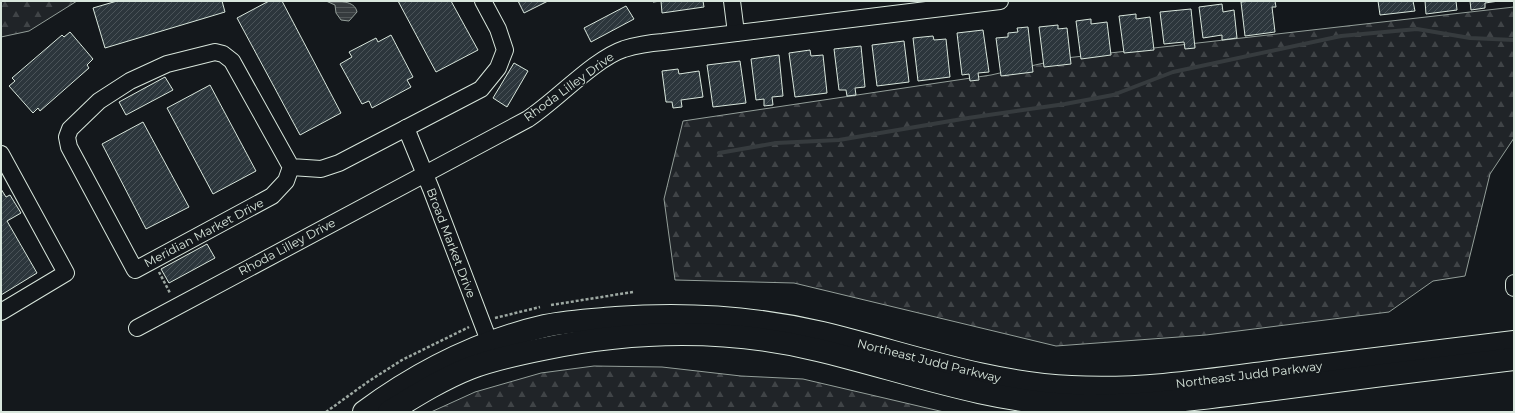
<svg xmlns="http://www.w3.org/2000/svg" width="1515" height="413" font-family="Montserrat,sans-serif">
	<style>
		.forest { fill: url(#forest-firs); stroke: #939e99 }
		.water { fill: url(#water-rules); stroke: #939e99 }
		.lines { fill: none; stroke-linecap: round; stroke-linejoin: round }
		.stream { stroke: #363b3e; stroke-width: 4 }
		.building { fill: url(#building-hatch); stroke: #d8e6dc }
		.minor-casing { stroke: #d8e6dc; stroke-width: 18 }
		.highway-casing { stroke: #d8e6dc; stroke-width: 24 }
		.path { stroke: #9da8a2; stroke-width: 2.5; stroke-dasharray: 3 2; stroke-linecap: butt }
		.minor { stroke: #14181c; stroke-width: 16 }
		.highway { stroke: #14181c; stroke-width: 22 }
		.labels { text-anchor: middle; stroke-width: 3; stroke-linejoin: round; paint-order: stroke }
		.street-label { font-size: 12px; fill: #d8e6dc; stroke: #14181c }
	</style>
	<defs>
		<pattern id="forest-firs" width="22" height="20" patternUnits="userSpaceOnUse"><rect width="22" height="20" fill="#202428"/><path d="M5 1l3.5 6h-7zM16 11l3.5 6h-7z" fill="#404447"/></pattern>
		<pattern id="water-rules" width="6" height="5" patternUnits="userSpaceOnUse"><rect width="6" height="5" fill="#363b3e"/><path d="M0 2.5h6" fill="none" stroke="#525759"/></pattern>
		<pattern id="building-hatch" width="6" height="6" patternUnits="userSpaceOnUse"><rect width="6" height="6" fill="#2c363c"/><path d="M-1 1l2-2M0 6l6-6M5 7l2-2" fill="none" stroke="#4a5358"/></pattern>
	</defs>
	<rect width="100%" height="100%" fill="#14181c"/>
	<g class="forest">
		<path d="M1,1H77L29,31L1,37Z"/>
		<path d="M1514,7V138L1490,174L1465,276L1433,281L1389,312L1206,335L1056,346L794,283L675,280L664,199L683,121L991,75L1066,58Z"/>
		<path d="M594,366L662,367L741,376L803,379L944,412H431L475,392L541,373Z"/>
	</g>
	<path class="water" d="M326,1C337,1 355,0 357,12L349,21L341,20L336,13L335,5Z"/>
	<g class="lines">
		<path class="stream" d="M719,153L776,143L839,140L968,118L1065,104L1113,95L1173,72L1341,36L1417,29L1470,38L1514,40"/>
	</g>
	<g class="building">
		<path d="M117,1H222L225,12L105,48L93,8Z"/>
		<path d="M269,1H282L341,113L300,135L237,18Z"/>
		<path d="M398,1H451L478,50L436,72Z"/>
		<path d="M518,1H548L524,13Z"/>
		<path d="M653,1H703L704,7L662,13L661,1L653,2Z"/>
		<path d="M1251,1H1275L1276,7H1272L1275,32L1245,36L1241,2Z"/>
		<path d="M1378,1H1413L1415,11L1380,15Z"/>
		<path d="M1425,1H1456L1457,10L1426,14Z"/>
		<path d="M1470,1H1499L1485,3V8L1471,10Z"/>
		<path d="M1222,4L1223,12L1234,10L1237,38L1222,40V35L1203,38L1199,7Z"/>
		<path d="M626,6L634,19L591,42L584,28Z"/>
		<path d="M1191,9L1195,48L1185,49L1184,42L1164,44L1160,12Z"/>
		<path d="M1136,14V19L1150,17L1154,50L1124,53L1119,16Z"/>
		<path d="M1091,19V24L1107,22L1111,55L1081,59L1076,21Z"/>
		<path d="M1058,25V29L1067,28L1071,64L1044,67L1039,27Z"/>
		<path d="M1028,27L1033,72L1001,76L996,38L1008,37V33L1018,32L1017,28Z"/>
		<path d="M983,30L989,72L978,73L979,80L970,81L969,74L962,75L957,33Z"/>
		<path d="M70,32L93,59L87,65L89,68L40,111L38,108L33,113L9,86L15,81L12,78L62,35L64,37Z"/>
		<path d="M391,35L413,77L407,80L411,87L372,108L369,101L362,104L340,64L352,57L349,52L376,38L378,42Z"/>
		<path d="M933,36L934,40L946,39L950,77L918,81L913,38Z"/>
		<path d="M904,41L909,82L877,86L872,45Z"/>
		<path d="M861,46L865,87L855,88L856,95L847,96L846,90H839L834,49Z"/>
		<path d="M810,50L811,56L823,55L827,93L795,97L789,53Z"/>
		<path d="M779,55L783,96L772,97L773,105L764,106V99L756,100L751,59Z"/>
		<path d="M740,61L746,103L713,107L707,65Z"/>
		<path d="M514,63L528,71L507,107L493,98Z"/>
		<path d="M678,69L679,74L699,71L703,97L681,100L682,107L673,108L672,102H666L662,71Z"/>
		<path d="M165,77L173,90L126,115L119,102Z"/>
		<path d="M210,85L256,171L213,194L167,108Z"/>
		<path d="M143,122L189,207L146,229L102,144Z"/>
		<path d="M1,189L6,197L10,195L21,213L7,221L37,273L1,295Z"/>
		<path d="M207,244L215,258L169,283L161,269Z"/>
	</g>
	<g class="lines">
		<defs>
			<g id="minor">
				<path d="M732,1L736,33"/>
				<path d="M406,128L431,189L494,354"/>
				<path d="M1,154L66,273L1,312"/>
				<path d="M291,167L286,181L272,196L135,270L69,147L67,137L70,129L99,101L130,81L167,64L215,52L223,54L232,61L291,167L321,169L339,163L481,89L498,68L505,50L498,29L483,1"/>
				<path d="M1514,283V288"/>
				<path d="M137,328L528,119C557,100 594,59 624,49C637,45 650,43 663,42L1000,1"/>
			</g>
			<g id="highway">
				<path d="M364,412C417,373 480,341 545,326C568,321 592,320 616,318C686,313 754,317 822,333C905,353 985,383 1071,387C1141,391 1210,380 1278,371C1357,361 1435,352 1514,342"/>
				<path d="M389,412C415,396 442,379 470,368C494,359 518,354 543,349C634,330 727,328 818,350C902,370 984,401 1072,405C1137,408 1202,398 1267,390C1349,379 1432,369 1514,359"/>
			</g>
		</defs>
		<use href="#minor" class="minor-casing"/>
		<use href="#highway" class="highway-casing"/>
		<g class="path">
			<path d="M159,272L170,293"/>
			<path d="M551,305L633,292"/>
			<path d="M495,318L540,307"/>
			<path d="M326,412L369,381L402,360L469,327"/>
		</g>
		<use href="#minor" class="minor"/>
		<use href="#highway" class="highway"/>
	</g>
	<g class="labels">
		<g class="street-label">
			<text transform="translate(569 87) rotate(-36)" y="4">Rhoda Lilley Drive</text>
			<text transform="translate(204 233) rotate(-28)" y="4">Meridian Market Drive</text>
			<text transform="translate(451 243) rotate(69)" y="4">Broad Market Drive</text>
			<text transform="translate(287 247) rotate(-28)" y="4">Rhoda Lilley Drive</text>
			<text transform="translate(929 361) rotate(14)" y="4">Northeast Judd Parkway</text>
			<text transform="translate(1249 375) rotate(-7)" y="4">Northeast Judd Parkway</text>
		</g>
	</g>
	<rect width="1515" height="413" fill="none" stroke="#d8e6dc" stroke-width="4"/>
</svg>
